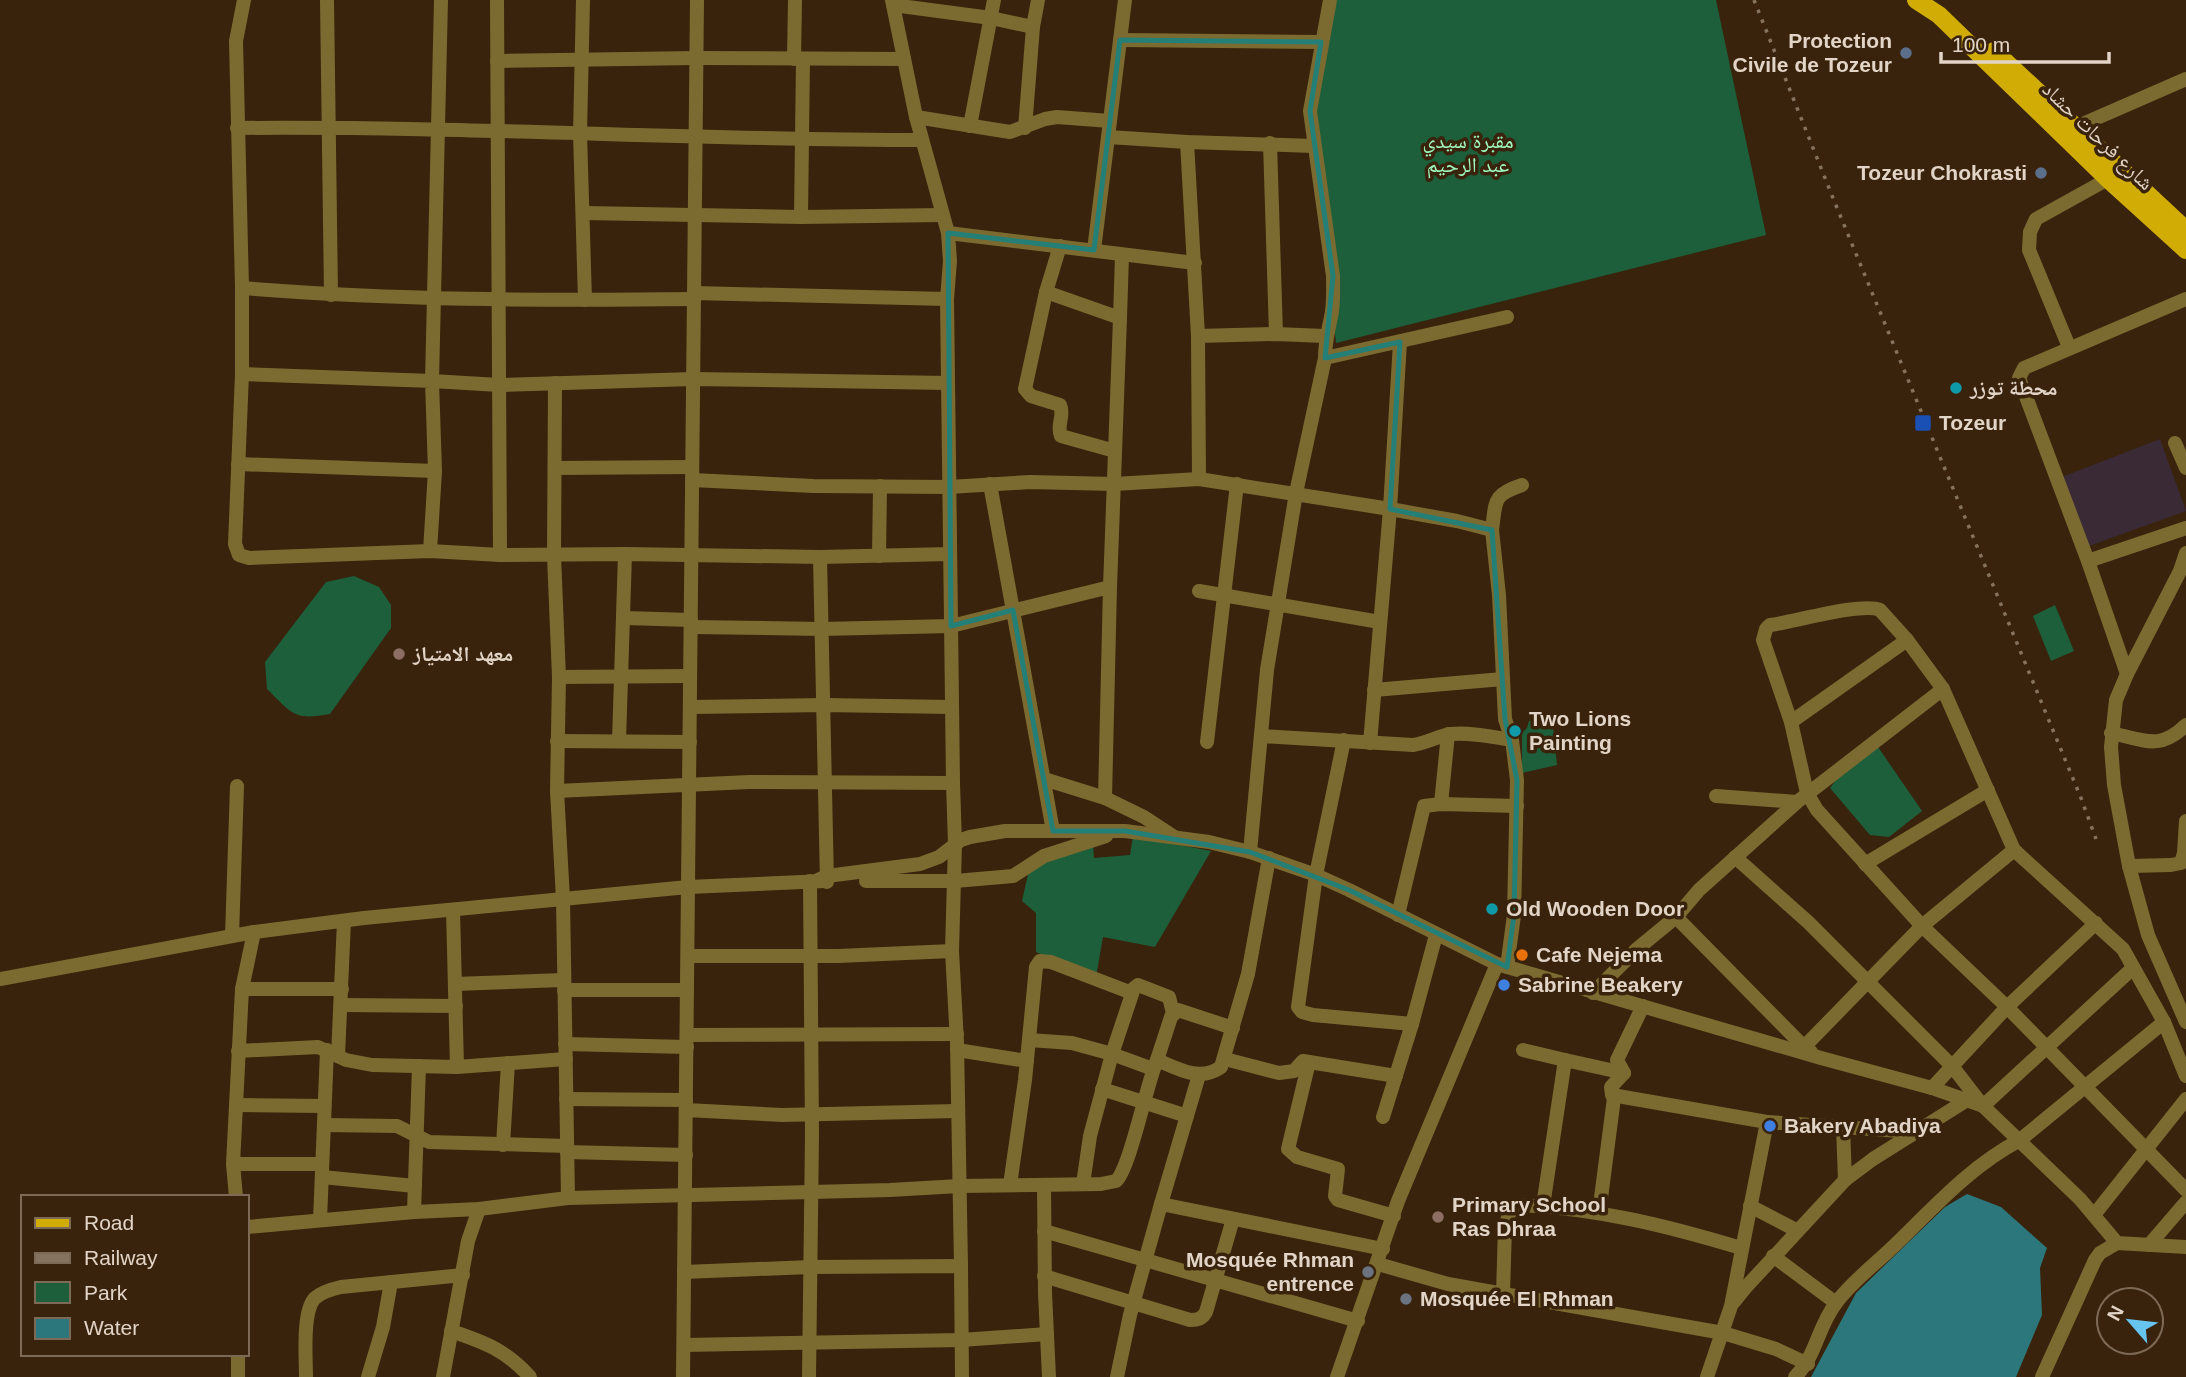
<svg xmlns="http://www.w3.org/2000/svg" width="2186" height="1377" font-family="Helvetica,'Noto Naskh Arabic',sans-serif">
	<style>
		.industrial { fill: #3a2a36 }
		.green { fill: #1c5f3a }
		.water { fill: #2c777b }
		.lines { fill: none; stroke-linecap: round; stroke-linejoin: round }
		.minor { stroke: #7c6b30; stroke-width: 14 }
		.major { stroke: #d1ac05; stroke-width: 18 }
		.rail { stroke: #857360; stroke-width: 3.5; stroke-dasharray: 3.5 7; stroke-linecap: butt }
		.marked { fill: none; stroke: #247f77; stroke-width: 5; stroke-linejoin: round }
		.service-dot { fill: #5c6f8a; stroke: #39230c; stroke-width: 2.5 }
		.culture-dot { fill: #0f9aa8; stroke: #39230c; stroke-width: 2.5 }
		.transit-dot { fill: #1a4fb4; stroke: #39230c; stroke-width: 2.5 }
		.education-dot { fill: #8d6e63; stroke: #39230c; stroke-width: 2.5 }
		.food-dot { fill: #e8710a; stroke: #39230c; stroke-width: 2.5 }
		.shop-dot { fill: #3f7fe0; stroke: #39230c; stroke-width: 2.5 }
		.worship-dot { fill: #6b7280; stroke: #39230c; stroke-width: 2.5 }
		.labels { text-anchor: middle; stroke-width: 7; stroke-linejoin: round; paint-order: stroke }
		.poi-label { font-size: 21px; font-weight: bold; fill: #e2d4c6; stroke: #39230c; text-anchor: start }
		.street-label { font-size: 21px; fill: #e2d4c6; stroke: #39230c }
		.park-label { font-size: 21px; fill: #a0fdc1; stroke: #39230c }
	</style>
	<rect width="100%" height="100%" fill="#39230c"/>
	<path class="industrial" d="M2160,439L2186,511L2089,546L2062,477Z"/>
	<g class="green">
		<path d="M1333,0H1716L1766,235L1336,343L1310,111Z"/>
		<path d="M354,576L379,587L391,605V628L330,714C293,721 292,713 267,689L265,662L326,582Z"/>
		<path d="M2055,605L2074,651L2051,661L2033,616Z"/>
		<path d="M1552,716L1557,765L1522,773V733L1527,728L1529,721Z"/>
		<path d="M1878,747L1922,811L1889,837L1870,835L1830,788L1842,772Z"/>
		<path d="M1133,836L1211,851L1155,947L1103,937L1096,977L1036,952V913L1022,901L1031,861L1093,843L1094,858L1130,855Z"/>
	</g>
	<path class="water" d="M1967,1194L2001,1207L2047,1248L2040,1268L2042,1315L2016,1377H1811L1856,1293L1945,1207Z"/>
	<g class="lines">
		<g class="minor">
			<path d="M244,0L236,41L242,288V374L235,544L239,555L249,558L430,551L500,555L625,554L820,557L950,554"/>
			<path d="M327,0L331,295"/>
			<path d="M441,0L432,381L499,385L693,379L948,383"/>
			<path d="M497,0L500,555"/>
			<path d="M583,0L580,133L585,300"/>
			<path d="M892,0L916,117L948,233L950,261L947,299L953,783L955,844L952,951L957,1042L961,1266"/>
			<path d="M893,5L991,18L1033,27"/>
			<path d="M1120,40L1321,42"/>
			<path d="M794,59L795,0"/>
			<path d="M497,61L696,58L904,59"/>
			<path d="M916,117L1010,132L1045,119L1057,117L1110,121"/>
			<path d="M970,126L994,0"/>
			<path d="M237,128C466,126 694,140 922,140"/>
			<path d="M1025,128L1033,27L1038,0"/>
			<path d="M2068,133L2076,127L2186,79"/>
			<path d="M1108,137L1187,142L1314,146"/>
			<path d="M1187,142L1198,336L1199,479"/>
			<path d="M1270,143L1276,334"/>
			<path d="M583,213L801,217L942,215"/>
			<path d="M801,217L803,59"/>
			<path d="M948,233L1195,263"/>
			<path d="M1060,246L1046,292L1025,389L1031,396L1060,405C1065,416 1056,425 1061,436L1115,451"/>
			<path d="M1094,250L1125,0"/>
			<path d="M242,288C393,300 543,301 694,299"/>
			<path d="M694,293L947,299"/>
			<path d="M1120,318L1122,255"/>
			<path d="M1198,336L1276,334L1324,336"/>
			<path d="M2069,347L2029,250L2030,232L2036,219L2108,179"/>
			<path d="M1325,358L1507,317"/>
			<path d="M242,374L432,381L435,471L430,551"/>
			<path d="M555,383L554,556L559,677L557,791L563,899L568,1198"/>
			<path d="M2175,443L2186,468"/>
			<path d="M238,464L435,471"/>
			<path d="M555,468L692,467"/>
			<path d="M692,480L813,486L949,487L1030,482L1114,484L1199,479L1390,509L1457,521L1492,530C1496,501 1492,495 1522,485"/>
			<path d="M990,484L1053,831"/>
			<path d="M1492,530L1499,595L1505,719L1512,740L1517,780L1514,915L1507,967"/>
			<path d="M2186,553L2180,571L2127,674L2116,700L2111,747L2114,785L2129,866L2148,935L2186,1022"/>
			<path d="M879,556L880,486"/>
			<path d="M820,557L827,882"/>
			<path d="M2088,561L2186,528"/>
			<path d="M1110,587L1105,798L1144,817L1173,836"/>
			<path d="M1199,591L1380,622"/>
			<path d="M625,618L691,620"/>
			<path d="M691,627L822,629L951,626L1110,587L1120,318L1046,292"/>
			<path d="M2127,674L2088,561L2019,378L2024,368L2186,299"/>
			<path d="M559,677L690,676"/>
			<path d="M1374,690L1503,679"/>
			<path d="M690,707L823,705L952,707"/>
			<path d="M1791,722L1907,640"/>
			<path d="M2111,733C2145,740 2159,751 2186,725"/>
			<path d="M1261,736L1413,745C1427,743 1438,736 1451,734C1471,732 1492,737 1512,740"/>
			<path d="M1344,740L1316,875L1298,1007L1302,1012L1313,1015L1412,1024"/>
			<path d="M557,741L690,742"/>
			<path d="M619,741L625,554"/>
			<path d="M1207,742L1237,484"/>
			<path d="M1370,743L1390,509L1400,342"/>
			<path d="M1044,779L1105,798"/>
			<path d="M557,791L749,782L953,783"/>
			<path d="M1716,796L1797,802"/>
			<path d="M1441,804L1448,734"/>
			<path d="M1250,852L1267,670L1296,493L1325,358C1325,342 1328,332 1331,317C1334,304 1333,289 1333,276L1310,111L1330,0"/>
			<path d="M1735,857L1808,922L1952,1066L1983,1106L2133,968"/>
			<path d="M1865,864L1988,790"/>
			<path d="M2129,866L2171,865L2181,863L2184,853L2186,821"/>
			<path d="M818,880L827,876L920,864L939,857L961,840L970,837L1005,831H1125L1209,842L1250,852L1316,875L1349,890L1497,964L1821,1058L1932,1088L1983,1106L2080,1199L2117,1243L2186,1247"/>
			<path d="M866,881H955L1013,876L1044,856L1106,836"/>
			<path d="M453,910L457,1067"/>
			<path d="M1398,915L1424,806L1441,804L1517,806"/>
			<path d="M1676,917L1804,1047L1811,1052"/>
			<path d="M232,936L237,786"/>
			<path d="M688,956H838L952,951"/>
			<path d="M0,979L254,932L364,918L688,887L825,881"/>
			<path d="M455,984L564,980"/>
			<path d="M242,989H342"/>
			<path d="M564,990H687"/>
			<path d="M1593,993L1637,949L1676,917L1699,890L1797,802L1943,689"/>
			<path d="M341,1005L456,1006"/>
			<path d="M1643,1006L1617,1060L1624,1073L1611,1087L1612,1095L1767,1122L1731,1306L1707,1377"/>
			<path d="M687,1035L957,1034"/>
			<path d="M1029,1040L1072,1043L1112,1054L1090,1136L1083,1184"/>
			<path d="M565,1044L687,1047"/>
			<path d="M1804,1047L1922,926L2014,850"/>
			<path d="M957,1050L1027,1061"/>
			<path d="M1523,1050L1565,1060"/>
			<path d="M238,1051L318,1047L346,1060L372,1065L457,1067L566,1059"/>
			<path d="M338,1056L344,921"/>
			<path d="M1225,1059L1279,1073L1294,1071L1303,1061L1396,1076"/>
			<path d="M1157,1060L1171,1017L1178,1010L1233,1028"/>
			<path d="M1309,1062L1288,1149L1297,1157L1338,1169L1335,1196L1338,1200L1394,1216"/>
			<path d="M1153,1069L1112,1054L1134,988L1138,985L1169,997L1173,1013"/>
			<path d="M2186,1076L2164,1022L2123,949L2014,850L1943,689L1907,640L1880,610C1862,602 1794,622 1770,625L1766,629L1763,640L1791,722L1807,793L1817,810L1922,926L2007,1007L2186,1190"/>
			<path d="M1932,1088L2007,1007L2096,923"/>
			<path d="M1102,1089L1187,1116"/>
			<path d="M566,1099L686,1100"/>
			<path d="M236,1105L324,1106"/>
			<path d="M686,1110L782,1115L958,1111"/>
			<path d="M1383,1117L1412,1024L1436,935"/>
			<path d="M1767,1122L1915,1132"/>
			<path d="M324,1125L397,1126L429,1142L567,1146"/>
			<path d="M1843,1127L1845,1180"/>
			<path d="M503,1145L508,1063"/>
			<path d="M567,1152L686,1155"/>
			<path d="M233,1164H322"/>
			<path d="M322,1177L415,1186"/>
			<path d="M1010,1185L1025,1080L1036,967L1040,961L1051,962L1132,993"/>
			<path d="M1044,1185L1045,1293L1049,1377"/>
			<path d="M236,1197L233,1164L242,989L254,932"/>
			<path d="M1161,1204L1199,1075"/>
			<path d="M1543,1206L1565,1060L1624,1073"/>
			<path d="M1750,1206L1796,1230"/>
			<path d="M414,1212L419,1066"/>
			<path d="M1599,1213L1614,1098"/>
			<path d="M2094,1215L2186,1099"/>
			<path d="M320,1220L327,1050"/>
			<path d="M247,1227L414,1212L479,1209L568,1198L890,1190L959,1186L1101,1184L1116,1181C1130,1168 1146,1086 1157,1060C1178,1069 1200,1082 1221,1067L1248,974L1269,858"/>
			<path d="M1044,1231L1358,1321"/>
			<path d="M2149,1245L2186,1202"/>
			<path d="M1773,1256L1836,1303"/>
			<path d="M1378,1264L1448,1284L1723,1333L1776,1349L1808,1364"/>
			<path d="M684,1272L811,1267L961,1266L962,1377"/>
			<path d="M1044,1276L1190,1320C1198,1320 1202,1319 1206,1312L1233,1219"/>
			<path d="M1503,1294L1505,1227L1511,1208L1519,1205C1596,1208 1668,1226 1741,1248"/>
			<path d="M1734,1302L1746,1287L1845,1180L1873,1159L1967,1100"/>
			<path d="M451,1331C484,1342 506,1350 530,1377"/>
			<path d="M684,1345L961,1340L1047,1334"/>
			<path d="M238,1377V1354"/>
			<path d="M306,1377C306,1359 302,1311 315,1298C322,1292 332,1289 341,1287L463,1275"/>
			<path d="M368,1377L383,1327L391,1282"/>
			<path d="M443,1377L468,1241L479,1209"/>
			<path d="M683,1377L697,0"/>
			<path d="M809,1377L812,1135L810,881"/>
			<path d="M1117,1377L1130,1315L1161,1204L1383,1249"/>
			<path d="M1337,1377L1398,1201L1497,964"/>
			<path d="M1795,1377C1817,1355 1817,1328 1836,1303C1853,1280 1877,1263 1897,1243C1936,1205 1971,1166 2020,1140L2164,1022"/>
			<path d="M2042,1377L2095,1260L2100,1253L2117,1243"/>
		</g>
		<g class="major">
			<path d="M1916,0L1939,15L2108,179L2186,250"/>
			<path d="M1994,51L2186,230"/>
		</g>
		<path class="rail" d="M1754,0L1835,203L2081,798L2096,839"/>
	</g>
	<path class="marked" d="M1120,40L1321,42L1310,111L1333,276L1325,358L1400,342L1390,509L1492,530L1505,719L1517,780L1514,915L1507,967L1349,890L1250,852L1125,831H1053L1013,610L951,626L948,233L1094,250Z"/>
	<g class="service-dot">
		<circle cx="1906" cy="53" r="7"/>
		<circle cx="2041" cy="173" r="7"/>
	</g>
	<g class="culture-dot">
		<circle cx="1956" cy="388" r="7"/>
		<circle cx="1515" cy="731" r="7"/>
		<circle cx="1492" cy="909" r="7"/>
	</g>
	<rect class="transit-dot" x="1914" y="414" width="18" height="18" rx="3.5"/>
	<g class="education-dot">
		<circle cx="399" cy="654" r="7"/>
		<circle cx="1438" cy="1217" r="7"/>
	</g>
	<circle class="food-dot" cx="1522" cy="955" r="7"/>
	<g class="shop-dot">
		<circle cx="1504" cy="985" r="7"/>
		<circle cx="1770" cy="1126" r="7"/>
	</g>
	<g class="worship-dot">
		<circle cx="1368" cy="1272" r="7"/>
		<circle cx="1406" cy="1299" r="7"/>
	</g>
	<g class="labels">
		<g class="poi-label">
			<text x="1892" y="48" text-anchor="end">Protection<tspan x="1892" dy="24">Civile de Tozeur</tspan></text>
			<text x="2027" y="180" text-anchor="end">Tozeur Chokrasti</text>
			<text x="1970" y="395">محطة توزر</text>
			<text x="1939" y="430">Tozeur</text>
			<text x="413" y="661">معهد الامتياز</text>
			<text x="1529" y="726">Two Lions<tspan x="1529" dy="24">Painting</tspan></text>
			<text x="1506" y="916">Old Wooden Door</text>
			<text x="1536" y="962">Cafe Nejema</text>
			<text x="1518" y="992">Sabrine Beakery</text>
			<text x="1784" y="1133">Bakery Abadiya</text>
			<text x="1452" y="1212">Primary School<tspan x="1452" dy="24">Ras Dhraa</tspan></text>
			<text x="1354" y="1267" text-anchor="end">Mosquée Rhman<tspan x="1354" dy="24">entrence</tspan></text>
			<text x="1420" y="1306">Mosquée El Rhman</text>
		</g>
		<g class="street-label">
			<text transform="translate(2098 136) rotate(44)" y="7">شارع فرحات حشاد</text>
		</g>
		<g class="park-label">
			<text x="1468" y="148">مقبرة سيدي<tspan x="1468" dy="24">عبد الرحيم</tspan></text>
		</g>
	</g>
	<rect x="21" y="1195" width="228" height="161" fill="#39230c" stroke="#7d6a56" stroke-width="2"/>
	<rect x="35" y="1218" width="35" height="10" fill="#d1ac05" stroke="#7d6a56" stroke-width="2"/>
	<text x="84" y="1230" font-size="21" fill="#e2d4c6">Road</text>
	<rect x="35" y="1253" width="35" height="10" fill="#857360" stroke="#7d6a56" stroke-width="2"/>
	<text x="84" y="1265" font-size="21" fill="#e2d4c6">Railway</text>
	<rect x="35" y="1282" width="35" height="21" fill="#1c5f3a" stroke="#7d6a56" stroke-width="2"/>
	<text x="84" y="1300" font-size="21" fill="#e2d4c6">Park</text>
	<rect x="35" y="1318" width="35" height="21" fill="#2c777b" stroke="#7d6a56" stroke-width="2"/>
	<text x="84" y="1335" font-size="21" fill="#e2d4c6">Water</text>
	<g transform="translate(2130 1321) rotate(298)"><circle r="33" fill="#39230c" stroke="#7d6a56" stroke-width="2"/>
	<path d="M0-5L12 26L0 18L-12 26Z" fill="#66c4ef"/>
	<text y="-10" font-size="19" font-weight="bold" text-anchor="middle" fill="#e2d4c6">N</text>
	</g>
	<path d="M1941 52v10h168v-10" fill="none" stroke="#e2d4c6" stroke-width="3.5"/>
	<text x="1952" y="52" font-size="21" fill="#e2d4c6" stroke="#39230c" stroke-width="5" paint-order="stroke">100 m</text>
</svg>
